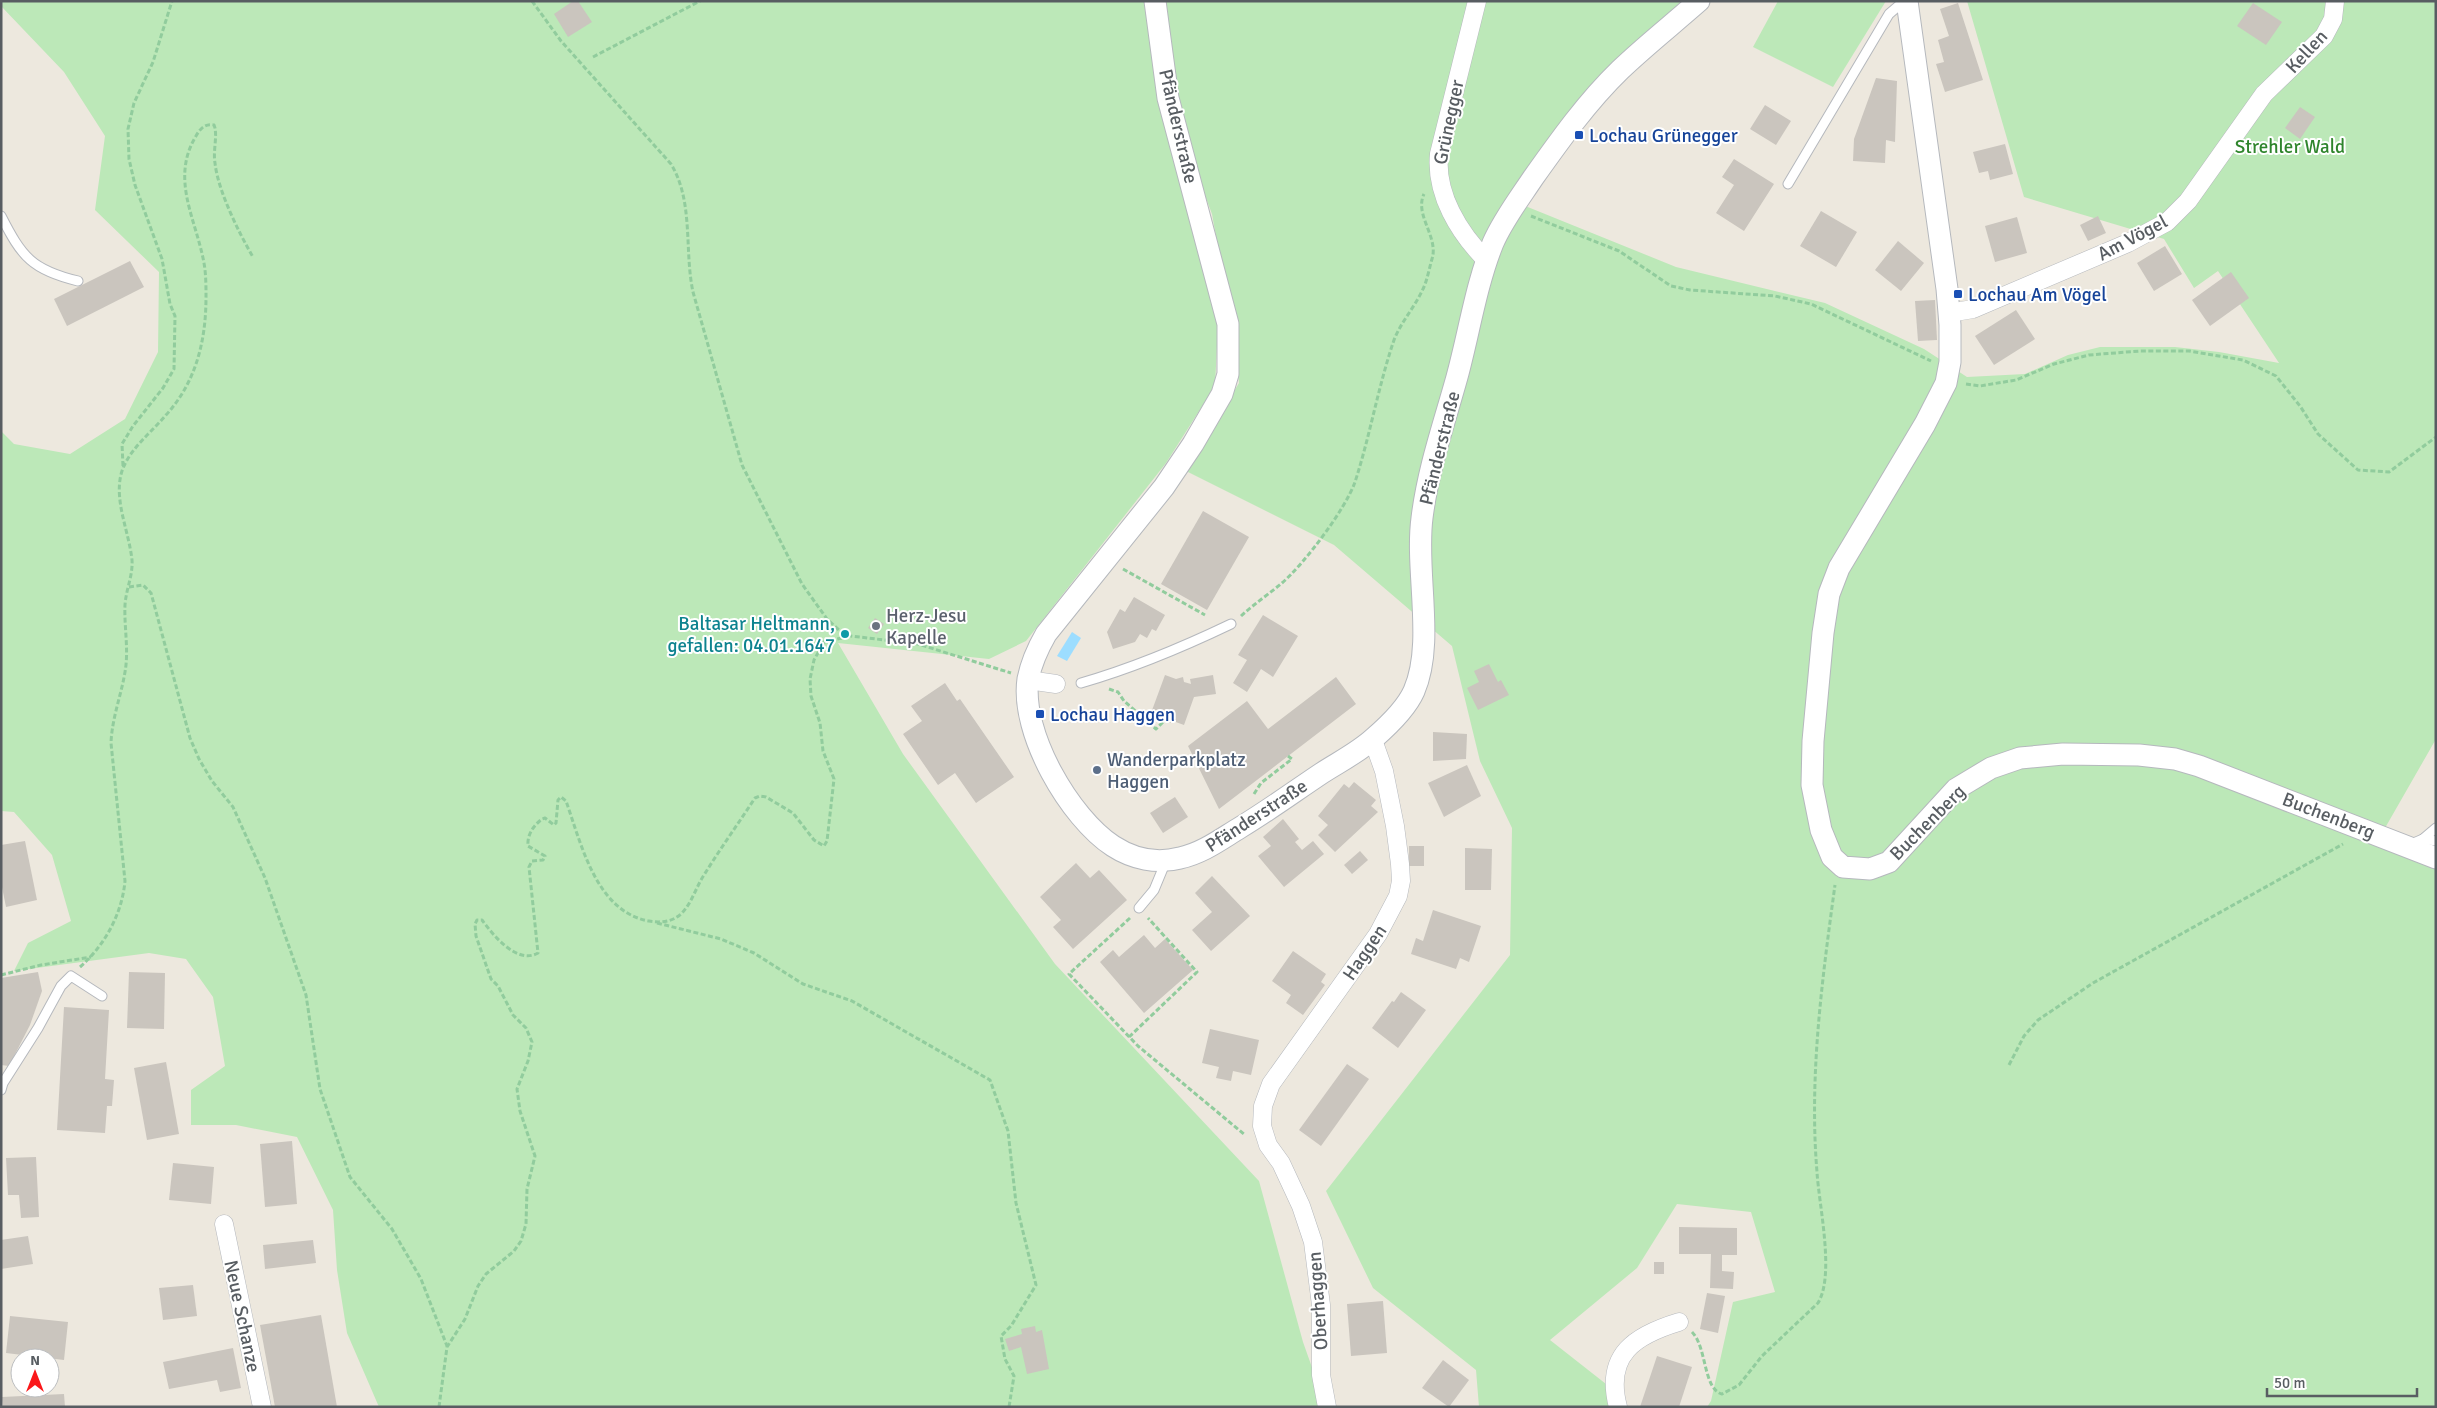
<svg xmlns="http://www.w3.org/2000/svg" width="2437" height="1408" font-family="Signika,sans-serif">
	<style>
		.green { fill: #bce8b8 }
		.water { fill: #9cddff }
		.building { fill: #cac5be }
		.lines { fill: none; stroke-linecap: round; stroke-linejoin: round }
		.service-casing { stroke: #b5b8bd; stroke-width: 11 }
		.minor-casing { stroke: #b5b8bd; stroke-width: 19 }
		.tertiary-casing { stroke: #b5b8bd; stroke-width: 23 }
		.path { stroke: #91cc9d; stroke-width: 3; stroke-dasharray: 5 2.5; stroke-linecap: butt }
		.service { stroke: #fff; stroke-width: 9 }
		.minor { stroke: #fff; stroke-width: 18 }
		.tertiary { stroke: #fff; stroke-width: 21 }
		.transit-dot { fill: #1a4fb4; stroke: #fff; stroke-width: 2 }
		.worship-dot { fill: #6b7280; stroke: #fff; stroke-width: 2 }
		.culture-dot { fill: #0f9aa8; stroke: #fff; stroke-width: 2 }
		.service-dot { fill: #5c6f8a; stroke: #fff; stroke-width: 2 }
		.labels { text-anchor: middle; stroke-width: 4; stroke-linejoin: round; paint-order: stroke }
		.street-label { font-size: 19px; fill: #585d62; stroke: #fff }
		.transit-label { font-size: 19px; fill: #164399; stroke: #fff; text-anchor: start }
		.park-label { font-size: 19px; fill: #2f852c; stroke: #fff }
		.worship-label { font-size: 19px; fill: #5b616d; stroke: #fff; text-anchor: start }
		.culture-label { font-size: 19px; fill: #0d838f; stroke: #fff; text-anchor: end }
		.service-label { font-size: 19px; fill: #4e5e75; stroke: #fff; text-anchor: start }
	</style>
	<rect width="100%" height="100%" fill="#ede8de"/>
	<g class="green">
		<path d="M1,1H1146L1218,325L1215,386L1166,463L1026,641L989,659L838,643L903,754L1055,964L1259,1181L1303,1342L1326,1407H379L347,1333L337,1270L333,1210L297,1137L236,1125H191V1090L225,1066L213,997L186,959L149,953L14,971L28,943L71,921L52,855L14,812L1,811V431L14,444L70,454L125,419L158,352L159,272L95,210L105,136L64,72L1,6Z"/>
		<path d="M1155,1H1684L1621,56L1523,205L1676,267L1825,303L1924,349L1967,377L2025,374L2068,355L2100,347H2175L2219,352L2279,363L2218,271L2194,288L2164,239L2024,197L1967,1H2436V739L2381,835L2436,858V1407H1707L1711,1401L1733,1302L1775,1292L1751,1212L1677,1204L1637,1268L1550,1340L1606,1384L1612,1407H1479L1476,1370L1373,1288L1326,1191L1510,955L1512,828L1480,761L1452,646L1334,545L1186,471L1239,383L1234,337L1212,214L1168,98Z"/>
		<path d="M1778,1H1886L1833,87L1753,47Z"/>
	</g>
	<path class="water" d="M1072,632L1081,638L1067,661L1057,656Z"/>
	<g class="building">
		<path d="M573,1H578L592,22L568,37L554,14Z"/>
		<path d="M1958,3L1983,80L1945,92L1936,64L1944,62L1938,40L1949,36L1940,9Z"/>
		<path d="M2253,3L2282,22L2266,45L2237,26Z"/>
		<path d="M1876,78L1897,81L1895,142L1886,140L1885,163L1853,161L1854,139Z"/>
		<path d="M1765,105L1791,121L1776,145L1750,129Z"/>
		<path d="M2300,107L2315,117L2300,139L2285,128Z"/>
		<path d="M2005,144L2013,174L1990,180L1988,171L1979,173L1973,152Z"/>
		<path d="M1734,159L1774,184L1744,231L1716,213L1734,185L1722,177Z"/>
		<path d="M1821,211L1857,232L1836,267L1800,246Z"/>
		<path d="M2098,216L2106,233L2088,241L2080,225Z"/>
		<path d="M2017,217L2027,253L1995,262L1985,226Z"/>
		<path d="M1898,241L1924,263L1901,291L1875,270Z"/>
		<path d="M2165,246L2182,274L2154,291L2137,263Z"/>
		<path d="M130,261L144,287L67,326L54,299Z"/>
		<path d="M2231,272L2249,298L2210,326L2192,300Z"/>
		<path d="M1935,300L1937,340L1918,341L1915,301Z"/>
		<path d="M2016,310L2035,339L1994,365L1975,336Z"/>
		<path d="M1203,511L1249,537L1207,610L1161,584Z"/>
		<path d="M1134,597L1165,615L1156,631L1152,629L1147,638L1140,634L1135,642L1113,649L1107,632L1120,609L1125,612Z"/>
		<path d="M1263,615L1298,636L1273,677L1261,669L1247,692L1233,683L1247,660L1238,655Z"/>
		<path d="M875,618L884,624L877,634L868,628Z"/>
		<path d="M1489,664L1498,682L1501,680L1509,695L1478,710L1467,688L1479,682L1474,671Z"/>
		<path d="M1165,675L1176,679L1183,677L1184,682L1191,684L1190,679L1213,675L1216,694L1194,697L1184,725L1173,721L1170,723L1165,718L1151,713Z"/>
		<path d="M1336,677L1356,704L1219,809L1188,746L1247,701L1268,729Z"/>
		<path d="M945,683L957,701L960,699L1014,777L976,803L955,773L938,785L903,734L922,721L911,706Z"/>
		<path d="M1433,732L1467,734L1466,759L1433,761Z"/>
		<path d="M1467,765L1481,796L1444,817L1428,783Z"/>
		<path d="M1354,782L1376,800L1371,806L1378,812L1335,852L1318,835L1328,825L1318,816L1344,784L1349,788Z"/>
		<path d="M1175,797L1188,817L1163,833L1150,813Z"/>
		<path d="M1283,819L1299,839L1295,842L1302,850L1313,841L1324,854L1284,887L1258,856L1271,846L1263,837Z"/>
		<path d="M25,841L37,900L6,907L1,882V845Z"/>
		<rect x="1409" y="846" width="15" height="20"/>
		<path d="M1465,848L1492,849L1491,890H1465Z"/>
		<path d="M1360,851L1368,860L1352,874L1344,865Z"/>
		<path d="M1076,863L1090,878L1099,870L1127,900L1073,949L1053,927L1061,920L1040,897Z"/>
		<path d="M1212,876L1250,916L1211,951L1192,930L1212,912L1195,893Z"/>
		<path d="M1433,910L1481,926L1469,962L1460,958L1456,969L1411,954L1416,938L1423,941Z"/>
		<path d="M1144,935L1155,948L1165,939L1193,970L1144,1013L1100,962L1113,950L1119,957Z"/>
		<path d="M1293,951L1326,974L1321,982L1325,985L1303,1015L1286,1003L1291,995L1272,981Z"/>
		<path d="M38,972L42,991L30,1025L9,1066L1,1065V978Z"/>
		<path d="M129,972L165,973L164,1029L127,1028Z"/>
		<path d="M1401,992L1426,1010L1398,1048L1372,1028L1392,1001L1394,1002Z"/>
		<path d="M64,1007L109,1010L105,1079L114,1080L112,1106H107L105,1133L57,1130Z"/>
		<path d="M1210,1029L1259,1040L1251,1075L1233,1071L1231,1081L1216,1078L1219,1067L1202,1063Z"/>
		<path d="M166,1062L179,1134L147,1140L134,1068Z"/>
		<path d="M1347,1064L1369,1079L1321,1146L1299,1130Z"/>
		<path d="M292,1141L297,1204L265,1207L260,1144Z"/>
		<path d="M36,1157L39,1217L21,1218L19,1195H8L6,1158Z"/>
		<path d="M173,1163L214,1167L211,1204L169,1200Z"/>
		<path d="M1679,1227L1737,1228V1255H1722V1271L1734,1272L1733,1289L1710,1288L1711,1254H1679Z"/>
		<path d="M28,1236L33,1264L1,1269V1240Z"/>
		<path d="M313,1240L316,1263L265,1269L263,1245Z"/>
		<rect x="1654" y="1262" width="10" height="12"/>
		<path d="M193,1285L197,1316L163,1320L159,1288Z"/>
		<path d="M1707,1293L1725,1296L1718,1333L1700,1329Z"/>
		<path d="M1383,1301L1387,1353L1351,1356L1347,1304Z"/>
		<path d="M321,1315L337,1407H275L260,1325Z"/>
		<path d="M10,1316L68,1322L64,1360L6,1353Z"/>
		<path d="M1035,1326L1036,1332L1042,1330L1049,1369L1027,1374L1021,1347L1009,1351L1005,1339L1022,1334L1021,1329Z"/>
		<path d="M233,1348L241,1388L220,1392L217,1380L169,1389L163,1362Z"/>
		<path d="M1657,1356L1692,1367L1679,1407H1640Z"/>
		<path d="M1443,1360L1469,1380L1449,1407L1422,1388Z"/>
		<path d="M64,1394L65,1407H3L2,1397Z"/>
	</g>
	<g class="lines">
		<defs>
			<g id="service">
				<path d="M1788,184L1889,14L1904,1"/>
				<path d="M1,216C22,257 32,270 78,281"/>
				<path d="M1081,683C1133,668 1183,647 1231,624"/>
				<path d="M2423,839L2436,841"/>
				<path d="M2409,845L2423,839L2436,828"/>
				<path d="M1139,908L1154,890L1166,861"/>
				<path d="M1,1090L3,1083L38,1028L61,986L71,976L102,996"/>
			</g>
			<g id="minor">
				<path d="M1477,1L1439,154C1435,194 1459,233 1487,261"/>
				<path d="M1949,313L1973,309L2128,243L2167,222L2188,201L2264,94L2324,36L2333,19L2335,1"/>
				<path d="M1028,680L1056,684"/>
				<path d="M224,1224L262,1407"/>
				<path d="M1327,1407L1321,1375V1305L1313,1242L1301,1206L1281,1163L1268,1145L1262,1126L1263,1106L1271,1084L1378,934L1398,896L1401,881L1400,864L1395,826L1384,771L1373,740"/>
				<path d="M1618,1407C1604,1354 1636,1335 1679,1322"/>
			</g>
			<g id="tertiary">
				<path d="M1155,1L1168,98L1228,324V374L1222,394L1193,444L1164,487L1046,634C1038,648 1031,664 1028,679C1020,733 1070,818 1113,846C1133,859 1157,864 1180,858C1203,853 1221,839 1241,827C1269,810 1295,791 1322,773C1339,762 1359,752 1374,738C1389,725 1406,709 1414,691C1435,643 1415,571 1422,518C1428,469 1444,424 1457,377C1469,333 1476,285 1493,243C1503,220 1519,199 1533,178C1560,140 1587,102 1620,70C1645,46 1673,24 1699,1"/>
				<path d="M1907,1L1947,289L1950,325V362L1946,383L1925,424L1839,568L1829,594L1823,633L1813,741L1812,785L1821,830L1832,857L1843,867L1870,869L1889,862L1956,789L1991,768L2020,758L2063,754L2139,755L2175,759L2199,766L2436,858"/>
			</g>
		</defs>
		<use href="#service" class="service-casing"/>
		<use href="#minor" class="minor-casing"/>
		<use href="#tertiary" class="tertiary-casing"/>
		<g class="path">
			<path d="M532,1L561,41L671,164C694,202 684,250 693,292L742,465L802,584L827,619L839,630L851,636L918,644L1011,673"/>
			<path d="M593,57L700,1"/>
			<path d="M1531,216L1619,251L1671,286L1690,290L1775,296L1811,304L1931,361"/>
			<path d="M1966,384L1980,386L2016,380L2054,364L2089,355L2140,351H2189L2243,360L2276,376L2300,406L2318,434L2358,470L2389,472L2436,437"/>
			<path d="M123,466L122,444L133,426L163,388L174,369L175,316L170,304L162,259L135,185L129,159L128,129L134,103L153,62L172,1"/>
			<path d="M1123,569L1205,615"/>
			<path d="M129,587L143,585L151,593L190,738L199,759L212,781L233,807L265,878L306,995L320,1089L350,1177L392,1229L421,1279L447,1346"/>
			<path d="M1241,616C1254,604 1269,594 1282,583C1304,564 1345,510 1355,482C1370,436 1378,387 1394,340C1401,322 1414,308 1422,291C1427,282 1429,269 1432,259C1439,237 1414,215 1424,194"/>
			<path d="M1109,689L1118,692L1124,701L1156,729L1164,721"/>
			<path d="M1254,794L1261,783L1292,759L1288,756"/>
			<path d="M1130,918L1069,974L1138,1046L1245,1135"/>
			<path d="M657,923L721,939L754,953L803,984L852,1001L990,1080L1008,1131L1016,1203L1036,1285L1011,1326L1001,1336L1005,1359L1014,1376L1009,1407"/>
			<path d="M80,967C105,945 122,914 125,881L111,743C112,718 121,696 125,672C129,650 124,627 125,605C126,589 133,576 132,560C129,531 113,499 122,471C130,448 151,433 166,415C196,382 206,341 206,297C206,286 206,274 204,263C196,219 170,179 196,136C200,129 205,123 214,125L215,128C217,139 213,151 215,163C218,191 239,233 253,257"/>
			<path d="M1,975L41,965L91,957"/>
			<path d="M1129,1037L1197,972L1148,918"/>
			<path d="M2009,1065L2024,1036L2038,1020L2093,983L2343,844"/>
			<path d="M1692,1332C1707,1347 1703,1389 1722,1394L1739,1385L1762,1356L1818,1303C1835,1275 1819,1206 1817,1172C1809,1077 1822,980 1835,885"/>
			<path d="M439,1407L447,1347L465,1319L478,1286L486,1274L514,1251L521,1241L526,1224L527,1189L535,1156L520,1111L517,1089L528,1061L532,1042L526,1028L513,1015L498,986L491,979L476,936L475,924L477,920H482C493,935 517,965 538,953L529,867L532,861L543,860L545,856L528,846C527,835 533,826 542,819L545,818L554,825L556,823L558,800L561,797L566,801C581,843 596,912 649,921C661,923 672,922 681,914C692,903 696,887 704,875C720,849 738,824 755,798L760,796L766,797L793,813L814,840L824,846L827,841L834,779L823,751L820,723L811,696L810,679L814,660L824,642L851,636"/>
		</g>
		<use href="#service" class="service"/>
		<use href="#minor" class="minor"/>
		<use href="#tertiary" class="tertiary"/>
	</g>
	<g class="transit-dot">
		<rect x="1574" y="130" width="10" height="10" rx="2.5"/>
		<rect x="1953" y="289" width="10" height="10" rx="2.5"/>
		<rect x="1035" y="709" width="10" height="10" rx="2.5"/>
	</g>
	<circle class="worship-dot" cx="876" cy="626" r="5"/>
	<circle class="culture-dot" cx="845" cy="634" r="5"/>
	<circle class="service-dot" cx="1097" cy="770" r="5"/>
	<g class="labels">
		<g class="street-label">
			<text transform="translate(2306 51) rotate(-47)" y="7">Kellen</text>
			<text transform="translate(1448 122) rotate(-78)" y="7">Grünegger</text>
			<text transform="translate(1179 126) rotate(77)" y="7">Pfänderstraße</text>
			<text transform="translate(2132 237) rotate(-28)" y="7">Am Vögel</text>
			<text transform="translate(1439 448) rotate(-76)" y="7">Pfänderstraße</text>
			<text transform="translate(1256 815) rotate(-33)" y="7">Pfänderstraße</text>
			<text transform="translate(2329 815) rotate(21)" y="7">Buchenberg</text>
			<text transform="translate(1927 822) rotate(-45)" y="7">Buchenberg</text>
			<text transform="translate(1364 952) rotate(-56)" y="7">Haggen</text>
			<text transform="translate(1317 1301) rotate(-94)" y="7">Oberhaggen</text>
			<text transform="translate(243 1316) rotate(78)" y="7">Neue Schanze</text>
		</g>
		<g class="transit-label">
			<text x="1589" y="142">Lochau Grünegger</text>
			<text x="1968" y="301">Lochau Am Vögel</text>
			<text x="1050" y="721">Lochau Haggen</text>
		</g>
		<g class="park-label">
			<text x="2290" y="153">Strehler Wald</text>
		</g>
		<g class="worship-label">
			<text x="886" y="622">Herz-Jesu<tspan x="886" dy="22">Kapelle</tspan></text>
		</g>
		<g class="culture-label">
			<text x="835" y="630">Baltasar Heltmann,<tspan x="835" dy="22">gefallen: 04.01.1647</tspan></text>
		</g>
		<g class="service-label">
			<text x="1107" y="766">Wanderparkplatz<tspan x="1107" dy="22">Haggen</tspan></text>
		</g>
	</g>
	<rect width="2437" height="1408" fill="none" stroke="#585d62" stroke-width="5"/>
	<g transform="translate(35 1373)"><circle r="24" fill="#ffffff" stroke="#bcbec0"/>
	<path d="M0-4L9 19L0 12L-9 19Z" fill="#fa181a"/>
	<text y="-8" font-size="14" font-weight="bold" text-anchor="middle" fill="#585d62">N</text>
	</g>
	<path d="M2267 1388v8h150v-8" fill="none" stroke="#585d62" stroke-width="2.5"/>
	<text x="2274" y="1388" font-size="15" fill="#585d62" stroke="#ffffff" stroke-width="4" paint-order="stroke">50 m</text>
</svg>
